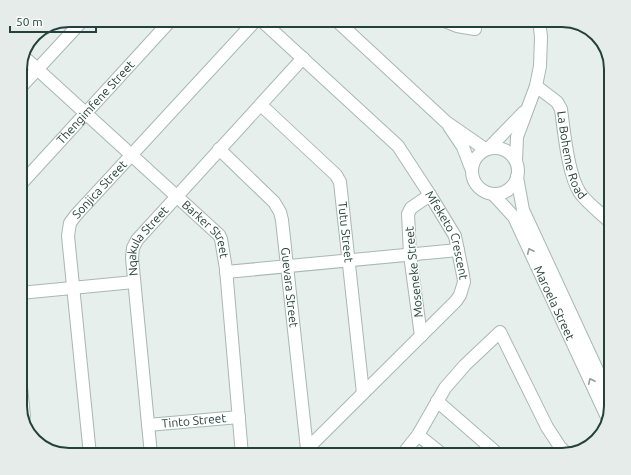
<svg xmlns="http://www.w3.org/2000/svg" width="631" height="475" font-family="Ubuntu,sans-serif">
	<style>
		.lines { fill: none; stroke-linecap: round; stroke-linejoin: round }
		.minor-casing { stroke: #a8b8b2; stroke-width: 14 }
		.minor { stroke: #fff; stroke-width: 12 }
		.oneway { stroke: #92a09c }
		.labels { text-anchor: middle; stroke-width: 3; stroke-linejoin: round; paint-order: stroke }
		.street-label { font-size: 12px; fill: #24423a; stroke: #f7fbf9 }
		.rim { fill: none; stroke: #24423a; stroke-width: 2 }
	</style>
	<rect width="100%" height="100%" fill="#e6efeb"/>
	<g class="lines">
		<defs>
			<g id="minor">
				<path id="s1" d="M261,20L398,146L430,195L455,236L463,275L464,282L460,295L456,301L301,455"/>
				<path d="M336,20L446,122L485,149"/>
				<path d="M442,20L457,26L475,29"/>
				<path id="s2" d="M24,57L219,235L221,239L226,269L242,455"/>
				<path id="s3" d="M536,86L557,102L561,109C564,131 568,175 580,193C588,204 601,213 611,223"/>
				<path d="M20,88L83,20"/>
				<path id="s4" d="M261,105L336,175L340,182L363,393"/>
				<path d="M449,126L463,147L471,168"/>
				<circle cx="495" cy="171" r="23"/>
				<path d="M489,148L524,112"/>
				<path id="s5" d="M219,149L274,202L280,212L282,220L307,449"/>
				<path d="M516,161L517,137L536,86L540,66L541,37L539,20"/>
				<path d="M517,177L523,210L611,400"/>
				<path id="s6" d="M20,185L171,20"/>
				<path id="s7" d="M493,194L514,217L607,417"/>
				<path d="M226,272L458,250"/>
				<path d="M20,293L134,282"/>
				<path d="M421,336L410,255L408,214L411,208L430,195"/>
				<path d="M20,377L24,416"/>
				<path d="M437,401L499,455"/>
				<path id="s8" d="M148,425L239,417"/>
				<path d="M418,435L443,455"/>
				<path id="s9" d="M90,455L68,236L70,223L76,215L256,20"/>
				<path id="s10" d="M151,455L132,258L133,248L137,240L303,58"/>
				<path d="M402,455L418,435L445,388L465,365L500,332L547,427L560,447L567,454"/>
			</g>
		</defs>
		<use href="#minor" class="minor-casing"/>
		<use href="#minor" class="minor"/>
	</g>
	<defs><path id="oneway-chevron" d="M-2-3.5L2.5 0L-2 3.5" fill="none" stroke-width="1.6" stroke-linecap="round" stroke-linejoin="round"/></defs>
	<g class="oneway">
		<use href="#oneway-chevron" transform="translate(530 251) rotate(-115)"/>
		<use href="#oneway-chevron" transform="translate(591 381) rotate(-115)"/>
	</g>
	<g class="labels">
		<g class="street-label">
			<text dy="4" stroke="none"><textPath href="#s6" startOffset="112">Thengimfene Street</textPath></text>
			<text dy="4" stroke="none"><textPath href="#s3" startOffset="82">La Boheme Road</textPath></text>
			<text dy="4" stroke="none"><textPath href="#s9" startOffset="278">Sonjica Street</textPath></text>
			<text dy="4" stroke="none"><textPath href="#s2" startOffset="252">Barker Street</textPath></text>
			<text dy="4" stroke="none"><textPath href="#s4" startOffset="161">Tutu Street</textPath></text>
			<text dy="4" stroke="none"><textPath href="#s1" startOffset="289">Mfeketo Crescent</textPath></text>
			<text dy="4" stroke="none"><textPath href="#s10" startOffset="220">Nqakula Street</textPath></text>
			<text transform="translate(414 272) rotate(-96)" y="4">Moseneke Street</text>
			<text dy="4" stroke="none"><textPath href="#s5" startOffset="164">Guevara Street</textPath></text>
			<text dy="4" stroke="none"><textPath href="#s7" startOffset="126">Maroela Street</textPath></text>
			<text dy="4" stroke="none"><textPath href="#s8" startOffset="46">Tinto Street</textPath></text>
		</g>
	</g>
	<path d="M0 0H631V475H0ZM69 27H562A42 42 0 0 1 604 69V406A42 42 0 0 1 562 448H69A42 42 0 0 1 27 406V69A42 42 0 0 1 69 27Z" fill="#e6ecea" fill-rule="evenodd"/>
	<path class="rim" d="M69 27H562A42 42 0 0 1 604 69V406A42 42 0 0 1 562 448H69A42 42 0 0 1 27 406V69A42 42 0 0 1 69 27Z"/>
	<path d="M10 26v6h86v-6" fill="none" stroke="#24423a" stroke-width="2"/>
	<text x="16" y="26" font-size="12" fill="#24423a" stroke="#f7fbf9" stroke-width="3" paint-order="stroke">50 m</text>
</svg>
